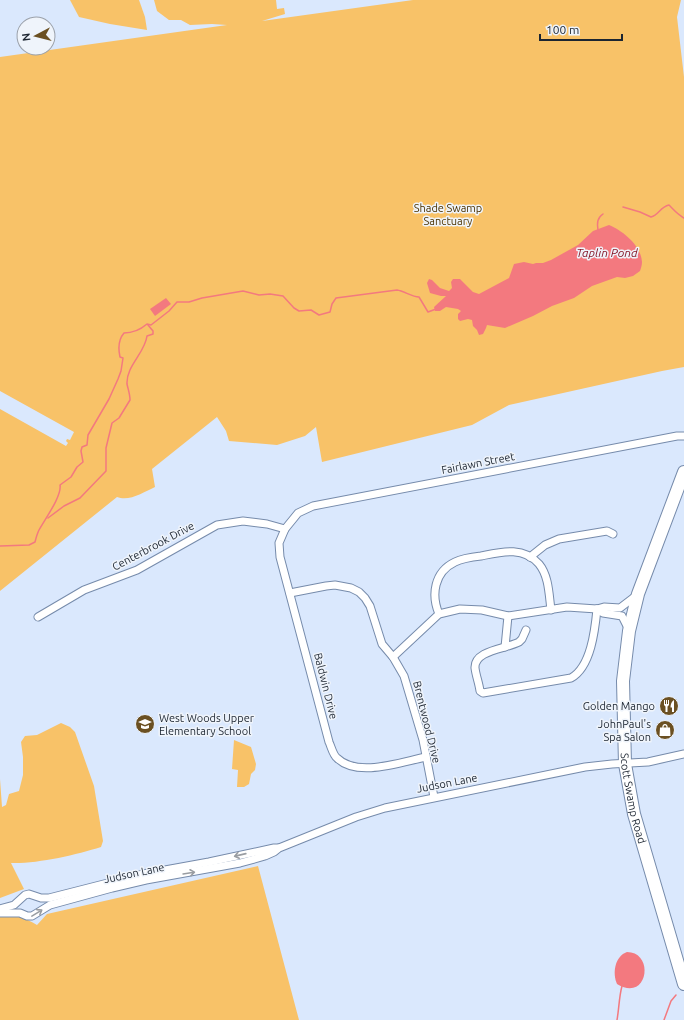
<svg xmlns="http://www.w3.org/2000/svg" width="684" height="1020" font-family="Ubuntu,sans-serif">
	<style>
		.green { fill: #f8c268 }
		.water { fill: #f3797f }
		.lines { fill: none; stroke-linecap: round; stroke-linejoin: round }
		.stream { stroke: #f3797f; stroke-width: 1.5 }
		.street-casing { stroke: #768bab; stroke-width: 9 }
		.highway-casing { stroke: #768bab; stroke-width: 14 }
		.street { stroke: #fff; stroke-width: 7 }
		.highway { stroke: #fff; stroke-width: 12 }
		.oneway { stroke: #999da2 }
		.labels { text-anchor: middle; stroke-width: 3; stroke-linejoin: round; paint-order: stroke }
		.park-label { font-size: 11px; fill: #4b3200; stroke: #eff4fb }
		.street-label { font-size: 11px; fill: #1c2531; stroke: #eff4fb }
		.poi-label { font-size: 11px; fill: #1c2531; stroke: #eff4fb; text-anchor: end }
		.water-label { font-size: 12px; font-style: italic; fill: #87192a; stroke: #eff4fb }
	</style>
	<rect width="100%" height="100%" fill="#dae8fd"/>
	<g class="green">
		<path d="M70,0H139L145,17L147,30L110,24L79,17Z"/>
		<path d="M154,0H276L277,9L284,8L285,14L262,21L413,0H681L677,17L684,77V367L662,371L509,405L472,425L322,462L316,427L305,436L277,445L229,441L226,431L217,417L152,469L155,487C144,492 129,502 117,497L0,591V409L66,446L68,443L66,441L67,439L70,440L74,432L0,391V57L227,25L212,24L190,25L181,20H169L157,11Z"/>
		<path d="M61,723L70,727L75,732L94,786L103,841L101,847C76,855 36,864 11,863L24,889L0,898V779L2,807L6,805L9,794L19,791L23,775V757L21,742L25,736L37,735Z"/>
		<path d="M234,740L251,747L256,764L255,770L251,774L249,784L244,787H237L238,770L232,769Z"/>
		<path d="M258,866L299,1020H0V917C18,915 22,916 37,925L47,914Z"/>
	</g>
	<g class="water">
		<path d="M609,225C623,231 641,245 642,262C642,265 641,268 640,271L633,276L625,278L617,277L592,286L574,298L552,306L533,316L505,328L487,325L486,328L483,334L479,335L477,330L473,326L472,320L468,319L460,321L458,319V314L461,311L458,309L446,307L440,311H435L434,307L446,296H441L430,293L427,283L429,279L432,280L440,288L449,291L452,288L451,282L453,279H460L473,292L479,294L509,278L514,264L524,262L533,264L536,263H543L551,260L578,245L593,231Z"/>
		<path d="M166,298L171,304L155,316L150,309Z"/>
		<path d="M627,952C655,952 648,1003 617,984C612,973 615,956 627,952Z"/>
	</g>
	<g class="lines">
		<g class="stream">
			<path d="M623,207L640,212L651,217C659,215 660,207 669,205C674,210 677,214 684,218"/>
			<path d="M598,230C597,223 597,218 603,214"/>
			<path d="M48,518L64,506L80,498L106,471V448L112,423L119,418L130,400C130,394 128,389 127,384C126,366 145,353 147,336L153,334V331L148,325"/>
			<path d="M0,546L29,545L35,542C36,538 37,534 39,530C45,519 62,496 60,485L71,477L77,467L83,462L81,451L82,447L87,445L88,435L109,399L118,379L121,371L123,358L120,357C118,348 118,340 124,333C133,333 140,330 147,324L151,325L169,311L177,302H189L202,298L243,291L259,295L270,294L283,296L294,308L299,311L311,310L319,315L330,312L332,304L336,298L397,290C404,291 412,297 419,297L428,312L436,309"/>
			<path d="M617,1020C619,1009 619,997 622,986"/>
			<path d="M664,1020L671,1001L676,995"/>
		</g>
		<defs>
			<g id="street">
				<path d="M530,557L545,545L559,539L607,531L613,534"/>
				<path d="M290,593L326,586L335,585L351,588L359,592L365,598L370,606L382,644L393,657L404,676L423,740L434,797"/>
				<path d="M597,609L603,613L622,616L628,628"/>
				<path d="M439,614C431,595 434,572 455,562C463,558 472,557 481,556C501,552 523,546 539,564C549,576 549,595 551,610"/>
				<path d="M38,617L84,590L137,570L217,525L243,521L267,524L285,529"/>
				<path d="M526,630L522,639L519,642C506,649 474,650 475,668C476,676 479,683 480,691L483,693L571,678C591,667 595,630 597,609"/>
				<path d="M505,647L508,616"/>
				<path d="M393,657L439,614L460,609L482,610L508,616L567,607L597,609L604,607L620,608L637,595"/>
				<path d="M426,757C401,762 357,778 337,758C333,755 331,746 329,742L280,557L279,543L285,529L298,513L313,506L677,436H684"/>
				<path d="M0,909L14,905L25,895L29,894L41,898H49L143,874L209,862L274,848H278"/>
				<path d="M0,913H20L27,916H32L50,905L112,888L146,880L240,863L265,856L274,852L279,848L356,817L385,808L585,767L612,764L648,762L684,754"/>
			</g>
			<g id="highway">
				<path id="s1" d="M684,472L638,594L629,631L623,681L625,764L634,814L684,984"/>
			</g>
		</defs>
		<use href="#street" class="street-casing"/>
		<use href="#highway" class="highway-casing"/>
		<use href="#street" class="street"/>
		<use href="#highway" class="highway"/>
	</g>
	<defs><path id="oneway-shaft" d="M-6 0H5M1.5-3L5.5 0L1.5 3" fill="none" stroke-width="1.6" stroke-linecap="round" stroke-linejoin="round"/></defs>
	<g class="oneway">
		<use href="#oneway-shaft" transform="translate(240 855) rotate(167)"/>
		<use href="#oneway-shaft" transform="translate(189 873) rotate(-9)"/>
		<use href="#oneway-shaft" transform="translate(37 913) rotate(-31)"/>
	</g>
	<defs>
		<symbol id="restaurant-disc" viewBox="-11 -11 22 22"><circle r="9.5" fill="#6b5022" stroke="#eff4fb"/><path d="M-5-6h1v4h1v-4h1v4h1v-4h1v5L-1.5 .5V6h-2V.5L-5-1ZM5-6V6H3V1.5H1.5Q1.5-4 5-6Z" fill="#fff"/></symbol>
		<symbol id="school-disc" viewBox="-11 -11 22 22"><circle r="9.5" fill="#6b5022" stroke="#eff4fb"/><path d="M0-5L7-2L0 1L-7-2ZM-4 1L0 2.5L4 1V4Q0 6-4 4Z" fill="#fff"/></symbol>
		<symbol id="shop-disc" viewBox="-11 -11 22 22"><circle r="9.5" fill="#6b5022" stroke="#eff4fb"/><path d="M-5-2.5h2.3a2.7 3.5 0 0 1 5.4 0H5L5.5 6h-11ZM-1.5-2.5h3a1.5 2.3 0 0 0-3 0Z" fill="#fff"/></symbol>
	</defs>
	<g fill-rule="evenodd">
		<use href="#restaurant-disc" x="658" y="695" width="22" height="22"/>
		<use href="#school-disc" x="134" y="713" width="22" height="22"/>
		<use href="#shop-disc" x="654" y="719" width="22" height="22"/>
	</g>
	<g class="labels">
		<g class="park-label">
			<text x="448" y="212">Shade Swamp<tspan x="448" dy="13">Sanctuary</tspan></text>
		</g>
		<g class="street-label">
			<text transform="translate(478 463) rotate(-11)" y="4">Fairlawn Street</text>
			<text transform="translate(153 546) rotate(-28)" y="4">Centerbrook Drive</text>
			<text transform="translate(326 686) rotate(76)" y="4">Baldwin Drive</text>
			<text transform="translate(427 722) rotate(76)" y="4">Brentwood Drive</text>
			<text transform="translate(447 783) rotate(-11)" y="4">Judson Lane</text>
			<text dy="4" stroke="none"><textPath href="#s1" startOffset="337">Scott Swamp Road</textPath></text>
			<text transform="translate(134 873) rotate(-12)" y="4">Judson Lane</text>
		</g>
		<g class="poi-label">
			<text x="655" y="710">Golden Mango</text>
			<text x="159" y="722" text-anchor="start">West Woods Upper<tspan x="159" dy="13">Elementary School</tspan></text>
			<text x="651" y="728">JohnPaul's<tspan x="651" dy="13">Spa Salon</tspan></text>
		</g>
		<g class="water-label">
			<text x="607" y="257">Taplin Pond</text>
		</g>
	</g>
	<g transform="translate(36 36) rotate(263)"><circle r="19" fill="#eff4fb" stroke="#9ba1aa"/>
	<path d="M0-3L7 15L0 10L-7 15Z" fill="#6b5022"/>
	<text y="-6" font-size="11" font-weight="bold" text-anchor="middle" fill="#1c2531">N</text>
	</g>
	<path d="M540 34v6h82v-6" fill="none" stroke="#1c2531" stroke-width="2"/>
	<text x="546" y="34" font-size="12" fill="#1c2531" stroke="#eff4fb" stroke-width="3" paint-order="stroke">100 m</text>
</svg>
